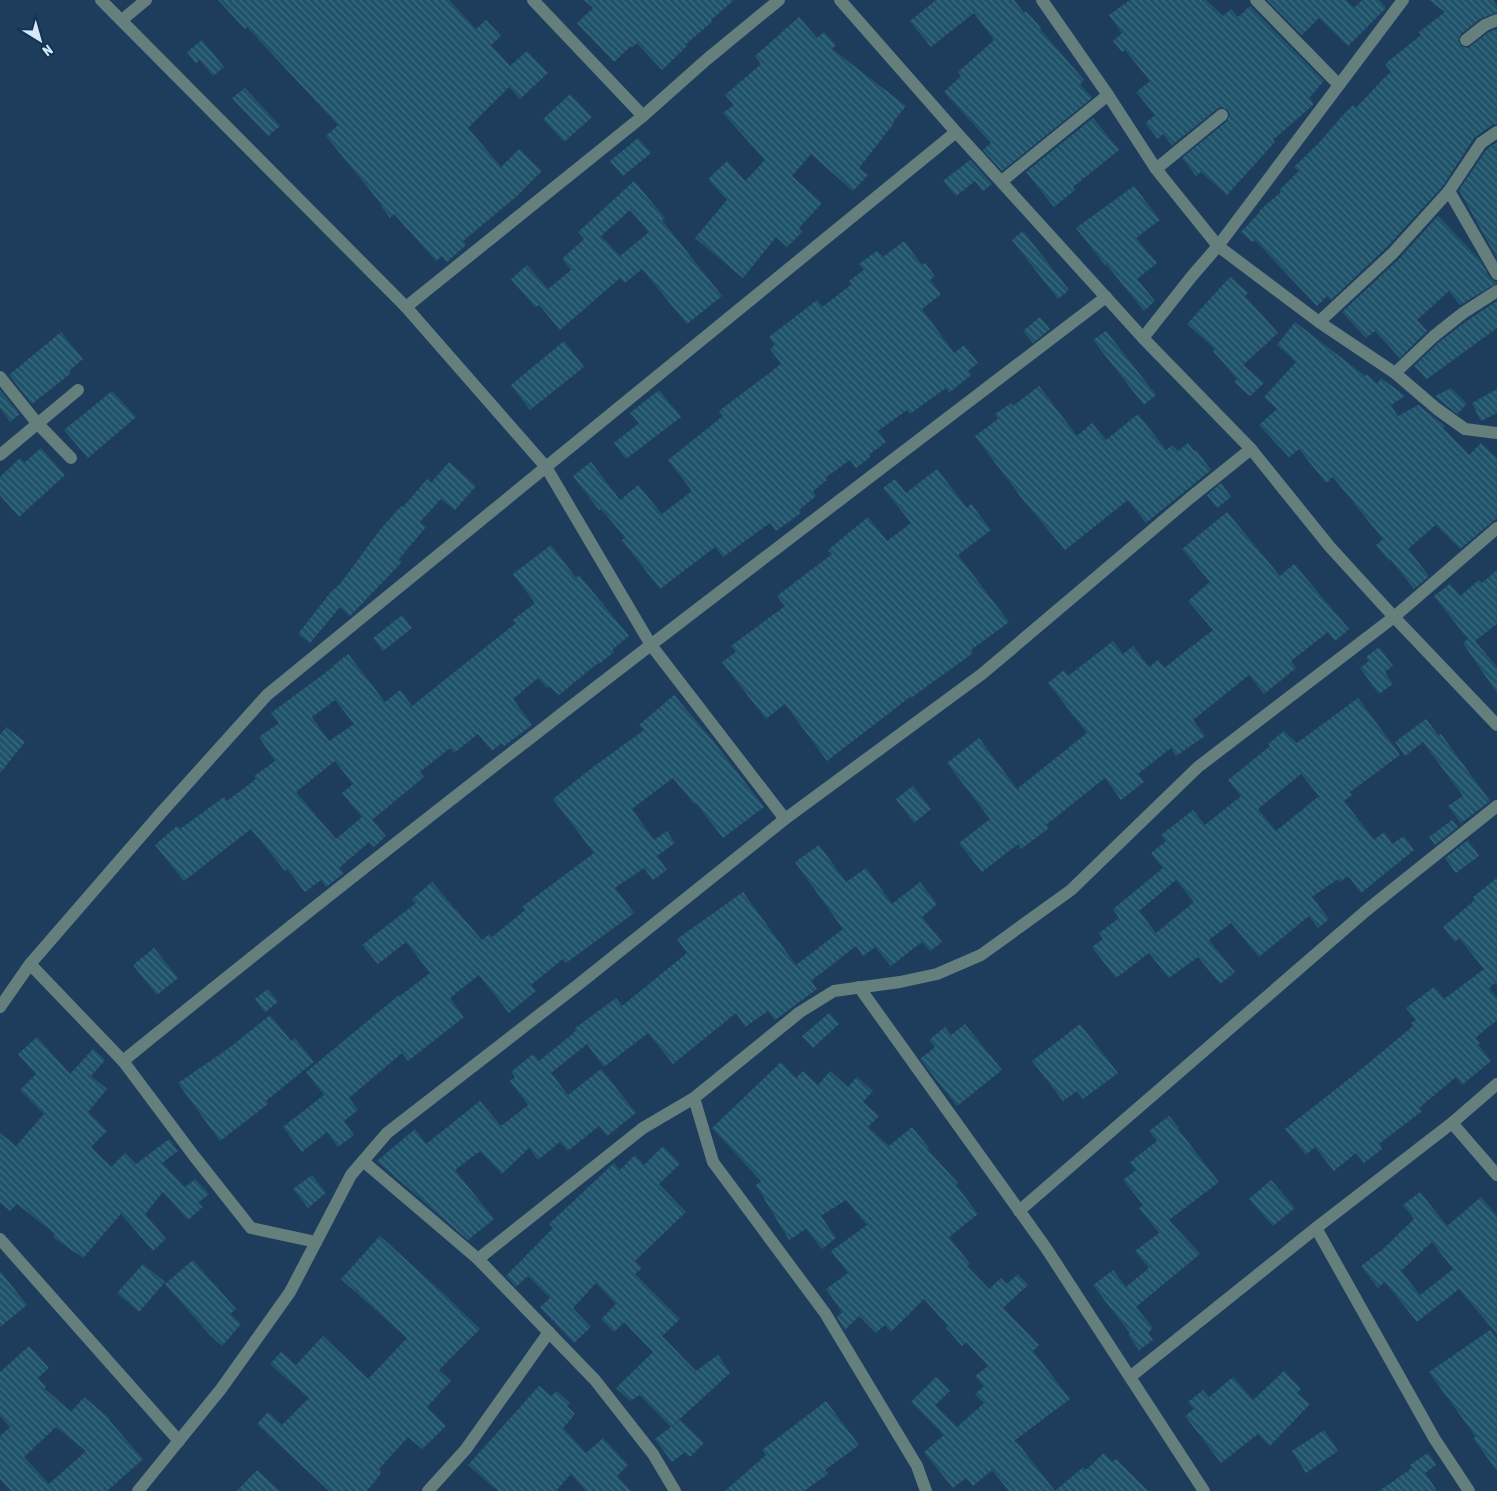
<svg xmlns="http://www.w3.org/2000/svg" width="1497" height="1491" font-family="'Asap Condensed',sans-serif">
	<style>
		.building { fill: url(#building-back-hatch); fill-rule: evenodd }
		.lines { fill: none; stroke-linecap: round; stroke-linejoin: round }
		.minor { stroke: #657f7d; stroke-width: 12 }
	</style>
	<defs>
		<pattern id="building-back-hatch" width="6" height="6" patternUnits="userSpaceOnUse" patternTransform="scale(1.25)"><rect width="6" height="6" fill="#1f536a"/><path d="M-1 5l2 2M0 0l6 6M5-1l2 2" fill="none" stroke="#3f6c80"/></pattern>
	</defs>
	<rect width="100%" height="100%" fill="#1e3d5d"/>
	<g class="building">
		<path d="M218,0H449L476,29L486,20L501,36L491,45L510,66L527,51L548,73L520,99L509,87L468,128L501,167L519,149L542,171L517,196L463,241L466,245L447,262L442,256L436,261L394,214L390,218L381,206L382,205L326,136L338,125L247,27L245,29Z"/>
		<path d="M584,0H734L711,20L712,22L686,44L687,46L662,70L637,43L633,47L631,46L614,62L577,23L593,8Z"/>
		<path d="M936,0H1014L1024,13L1026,11L1041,28L1040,29L1084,80L1080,84L1092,98L1002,171L983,150L991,143L944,92L961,76L958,72L994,40L974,13L931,47L910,21Z"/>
		<path d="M1130,0H1206L1223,16L1231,9L1238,17L1250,6L1324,81L1309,98L1314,104L1273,140L1275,142L1227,195L1201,172L1196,176L1182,158L1227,121L1230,114L1228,110L1221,107L1217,109L1172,145L1163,134L1158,139L1145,123L1155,115L1136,92L1150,81L1125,50L1122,52L1113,41L1122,33L1109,15Z"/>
		<path d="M1267,0H1346L1354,8L1362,0H1379L1386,8L1348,46L1319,18L1302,35Z"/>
		<path d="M1429,0H1493L1497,6V12L1480,19L1461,34L1458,41L1463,47L1468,48L1489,32L1497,29V124L1492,125L1474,138L1443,186L1387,247L1331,300L1327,296L1317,306L1255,240L1252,242L1241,232L1260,212L1259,211L1281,192L1279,190L1299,171L1294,167L1317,145L1343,115L1353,105L1356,108L1383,79L1391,72L1385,64L1421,35L1419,32L1445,12Z"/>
		<path d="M799,17L817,38L824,32L836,45L832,49L906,106L893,122L894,123L859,168L868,175L853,191L811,154L792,176L822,203L799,228L802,232L787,247L776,237L743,278L695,238L727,200L708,179L727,161L745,181L765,160L723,113L734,105L725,95L761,64L755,56Z"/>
		<path d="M202,40L224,67L213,76L200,60L196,63L187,52Z"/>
		<path d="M245,88L280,126L268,136L232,98Z"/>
		<path d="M570,94L592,117L564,142L543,119Z"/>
		<path d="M1093,118L1119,150L1073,187L1075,190L1054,207L1026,172Z"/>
		<path d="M638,138L651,153L623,176L610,161Z"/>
		<path d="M1497,142V258L1459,190L1487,149Z"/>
		<path d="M970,160L992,184L983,191L975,181L956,196L943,181Z"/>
		<path d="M634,181L665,218L662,220L722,296L687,324L642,269L625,283L620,278L560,330L539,305L535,307L511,279L527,265L548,289L571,270L562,259L584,239L578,232ZM630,210L649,232L620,256L601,236Z"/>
		<path d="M1134,186L1160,220L1136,238L1157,263L1137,279L1155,301L1144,311L1106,264L1105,265L1076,228Z"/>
		<path d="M1438,216L1480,260L1490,278L1497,283L1460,305L1449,291L1417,320L1427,331L1400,358L1375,331L1366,338L1342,312L1399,259Z"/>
		<path d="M1023,231L1069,290L1058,299L1012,240Z"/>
		<path d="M904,241L922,265L925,263L935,276L930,280L941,294L922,309L954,353L964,345L978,363L968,371L971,375L949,393L946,388L910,414L907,410L878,431L886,442L869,455L870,457L856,468L850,460L825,478L827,480L813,491L816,496L799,510L801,513L776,531L770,523L723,557L715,547L660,589L622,540L625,537L601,509L599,510L573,476L591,462L620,500L638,485L662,514L692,491L668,460L723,416L719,411L781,364L770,349L775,345L769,337L817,300L822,307L852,284L849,281L864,270L859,264L877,251L883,257Z"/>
		<path d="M1230,277L1248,293L1245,296L1278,333L1243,365L1264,383L1250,396L1234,382L1237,379L1213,351L1215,349L1187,324Z"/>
		<path d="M1497,301V328L1427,379L1414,366L1439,342L1468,320Z"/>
		<path d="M1040,317L1050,329L1033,343L1023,331Z"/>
		<path d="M1295,322L1365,376L1367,374L1377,384L1381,378L1405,396L1391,405L1398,416L1418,405L1445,426L1443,428L1469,455L1481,443L1497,458V518L1460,549L1436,525L1408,549L1429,576L1414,589L1390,559L1389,561L1376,545L1383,539L1333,477L1326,483L1299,449L1289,457L1259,425L1277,409L1264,397L1296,362L1277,345Z"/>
		<path d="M1106,331L1156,395L1144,405L1093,340Z"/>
		<path d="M61,332L83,359L69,371L71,373L32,404L9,375Z"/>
		<path d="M564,341L584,367L530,410L511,385Z"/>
		<path d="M1039,386L1077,436L1092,423L1106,440L1138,414L1166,450L1172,445L1178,451L1188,443L1194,451L1196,450L1211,470L1146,523L1128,500L1065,550L1024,501L975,436L998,419L995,414L1011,403L1013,406Z"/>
		<path d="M1451,388L1467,404L1457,414L1435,396Z"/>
		<path d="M1497,389V413L1481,421L1472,403Z"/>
		<path d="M0,390L20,414L10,422L0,408Z"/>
		<path d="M659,390L681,417L626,459L614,443L639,423L630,413Z"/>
		<path d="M112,391L136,417L88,458L64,430Z"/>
		<path d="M41,448L65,475L19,517L0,495V477L20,458L24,463Z"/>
		<path d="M449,462L476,486L455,510L441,499L420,522L426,527L399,559L402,562L350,616L340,607L310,643L298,634L330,593L340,584L379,531L401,506L403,507L427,479L431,483Z"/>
		<path d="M937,469L967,508L971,504L991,530L958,555L1009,622L971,650L973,653L911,698L910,697L827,761L785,704L766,719L722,662L736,652L731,646L785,606L777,596L832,554L828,550L868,517L887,541L911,523L883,488L895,479L906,493Z"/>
		<path d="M1221,483L1231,497L1217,508L1207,495Z"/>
		<path d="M1227,512L1280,576L1294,564L1349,629L1335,641L1328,632L1291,661L1296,668L1264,694L1249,675L1193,720L1205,736L1176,756L1171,748L1138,774L1144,782L1121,800L1105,778L1046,825L1049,828L1021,849L1018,844L982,872L959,843L990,819L947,763L979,738L1017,789L1087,733L1048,683L1064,670L1068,676L1113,641L1123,654L1133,646L1149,667L1158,660L1164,668L1213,630L1188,601L1210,582L1182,549Z"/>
		<path d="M551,545L576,578L579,575L629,636L612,650L614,652L599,664L598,663L559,695L549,686L547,688L538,678L513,699L532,725L504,746L502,743L492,751L478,734L454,753L450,748L420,772L424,777L372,820L386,836L374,847L369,842L339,868L344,873L326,887L321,880L305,892L287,869L285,871L251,829L184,881L155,845L177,826L180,829L224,797L227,801L256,779L254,776L275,761L259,737L279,723L271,713L333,667V666L348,654L385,702L400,690L412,706L516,623L513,620L535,603L513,574ZM335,700L354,724L329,741L312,717ZM335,761L353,784L342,793L362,817L336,839L296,792Z"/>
		<path d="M1497,570V624L1475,641L1497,667V693L1463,643L1468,639L1434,596L1450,584L1460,596L1479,580L1482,583Z"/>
		<path d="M402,615L412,628L383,651L373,638Z"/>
		<path d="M1379,647L1393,666L1385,672L1393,684L1379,694L1360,668L1369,661L1366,657Z"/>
		<path d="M674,695L714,742L764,807L723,838L696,803L694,804L673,778L632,809L654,840L667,831L675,843L657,856L667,870L653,880L644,868L615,888L634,913L566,963L563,959L531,985L536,991L509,1013L479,975L450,998L464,1017L408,1061L402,1053L349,1098L358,1110L344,1121L354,1135L338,1147L327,1132L302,1152L283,1127L324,1095L306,1072L399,995L400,996L430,973L406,942L378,964L362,945L416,903L412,899L432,882L482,940L489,934L492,937L525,910L523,906L594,853L553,799L593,767L644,730L639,725Z"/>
		<path d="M1358,698L1400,755L1350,792L1352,795L1344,801L1374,840L1384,832L1392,844L1404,836L1414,850L1361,893L1348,876L1340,882L1338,879L1312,897L1329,919L1318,928L1309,916L1259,957L1231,923L1209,940L1235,972L1220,984L1198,957L1169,978L1149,953L1116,978L1092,947L1103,939L1099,933L1119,918L1113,909L1163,868L1151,853L1166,841L1161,835L1193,810L1205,825L1241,796L1228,780L1270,746L1268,744L1284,731L1297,743ZM1301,774L1319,796L1276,831L1258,809ZM1176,880L1194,902L1156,933L1139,911Z"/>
		<path d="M1426,719L1439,736L1441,734L1490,801L1461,823L1448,806L1463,796L1423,742L1405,756L1395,742Z"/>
		<path d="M6,727L25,742L0,773V735Z"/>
		<path d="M913,786L931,809L914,823L896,799Z"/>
		<path d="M1452,820L1458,827L1435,845L1429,837Z"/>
		<path d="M1468,840L1479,856L1456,873L1445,858Z"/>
		<path d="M819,845L846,882L866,868L892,904L920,882L937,904L922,917L942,942L930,951L922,942L891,966L875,947L863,956L856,946L811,981L817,989L775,1020L768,1011L745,1027L736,1013L673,1064L648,1033L604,1067L587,1044L551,1073L568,1095L601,1069L636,1113L607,1136L599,1126L568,1151L560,1142L538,1160L529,1148L502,1174L480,1151L455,1170L494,1219L468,1240L377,1161L415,1129L426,1144L480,1101L501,1126L528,1105L510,1081L515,1077L511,1072L533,1054L539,1061L576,1031L574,1029L616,998L622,1006L687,953L677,939L743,892L796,965L843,929L795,862Z"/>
		<path d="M1497,878V985L1495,983L1489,988L1497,998V1020L1475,1038L1480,1043L1478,1045L1491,1061L1462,1085L1456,1077L1419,1108L1422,1111L1379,1144L1382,1149L1364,1163L1356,1153L1334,1171L1315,1147L1306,1155L1285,1129L1359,1071L1413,1026L1411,1023L1416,1020L1406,1008L1434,987L1444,999L1484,969L1459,938L1455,942L1443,927L1475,900L1473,897Z"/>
		<path d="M154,948L178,978L157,995L133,965Z"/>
		<path d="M268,989L278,1002L265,1012L255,999Z"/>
		<path d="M829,1013L839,1024L813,1048L802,1036Z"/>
		<path d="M270,1015L291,1041L295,1038L314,1062L266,1101L268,1104L220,1141L178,1083L229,1048Z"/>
		<path d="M965,1024L1002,1070L957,1106L920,1059L935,1047L929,1040L945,1027L951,1035Z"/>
		<path d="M1080,1024L1118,1073L1083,1099L1077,1091L1063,1101L1032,1061Z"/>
		<path d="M37,1037L70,1074L93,1049L105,1060L91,1076L107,1089L88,1112L107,1131L91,1147L111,1167L125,1153L136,1164L169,1139L178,1151L162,1163L185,1187L195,1179L209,1194L198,1203L203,1207L188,1220L163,1192L145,1214L166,1239L153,1251L121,1214L83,1258L53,1237L55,1234L17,1204L10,1211L0,1202V1133L16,1146L44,1114L20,1090L36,1074L18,1054Z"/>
		<path d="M781,1062L796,1078L803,1071L818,1085L830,1071L848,1087L857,1077L873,1091L863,1102L879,1116L868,1127L889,1146L912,1127L929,1148L927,1149L958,1183L956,1185L978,1214L949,1237L970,1264L967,1266L989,1289L1001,1278L1007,1284L1018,1274L1028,1285L1003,1308L1039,1345L1033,1351L1070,1399L1014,1441L1020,1446L1055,1491L1083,1467L1086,1470L1104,1453L1112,1462L1116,1459L1148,1491H1009L992,1470L973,1486L966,1478L953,1488L924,1452L944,1435L911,1402L936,1377L950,1391L935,1405L957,1427L984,1403L975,1394L984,1386L975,1376L988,1366L966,1342L962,1346L946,1328L948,1326L924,1299L891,1332L885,1325L876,1333L859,1316L845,1330L837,1317L842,1312L826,1289L848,1273L831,1251L867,1225L846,1200L821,1216L836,1238L822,1249L806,1229L789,1240L756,1185L761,1181L712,1128Z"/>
		<path d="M1169,1116L1179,1128L1178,1129L1219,1182L1169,1220L1200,1254L1136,1307L1153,1328L1148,1333L1153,1340L1139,1350L1128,1334L1130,1333L1093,1285L1113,1270L1126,1287L1149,1268L1135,1251L1159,1233L1139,1208L1143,1205L1123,1180L1136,1170L1130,1162L1157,1141L1149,1131Z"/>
		<path d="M663,1146L680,1164L659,1184L686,1212L635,1261L642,1268L635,1274L680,1319L662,1336L696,1371L718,1355L730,1373L671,1427L640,1395L630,1401L616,1388L653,1352L624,1322L614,1332L601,1319L616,1304L596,1283L573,1308L591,1327L574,1343L540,1307L550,1298L528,1276L516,1287L506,1276L553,1228L549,1224L614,1163L620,1170L635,1155L644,1165Z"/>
		<path d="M312,1175L326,1193L308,1208L293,1189Z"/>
		<path d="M1271,1180L1295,1208L1273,1226L1249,1199Z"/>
		<path d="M1420,1192L1447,1226L1481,1197L1497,1216V1334L1459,1289L1417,1322L1385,1282L1378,1288L1361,1266L1383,1249L1414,1219L1403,1205ZM1432,1242L1453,1269L1420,1295L1401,1271Z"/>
		<path d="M380,1236L444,1294L480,1329L439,1370L451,1381L427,1407L446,1426L422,1449L408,1437L379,1469L382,1472L367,1491H329L257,1424L268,1412L282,1425L309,1398L270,1364L281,1352L296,1365L323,1336L368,1379L407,1338L341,1279Z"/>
		<path d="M193,1260L236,1309L230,1314L241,1324L222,1346L210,1335L165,1284Z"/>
		<path d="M143,1264L165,1282L139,1312L117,1293Z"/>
		<path d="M0,1271L27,1305L0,1327Z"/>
		<path d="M1490,1330L1497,1339V1471L1473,1438L1476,1437L1429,1372Z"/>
		<path d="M29,1346L49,1368L38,1378L46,1387L44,1388L71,1412L84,1397L110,1419L109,1420L143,1459L107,1491H11L0,1479V1436L10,1427L0,1416V1372ZM56,1427L86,1451L49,1484L24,1457Z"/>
		<path d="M1284,1371L1301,1389L1297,1393L1310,1404L1270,1446L1258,1434L1221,1463L1185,1416L1194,1409L1188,1402L1203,1390L1209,1397L1233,1377L1253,1400Z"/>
		<path d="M539,1386L551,1396L557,1391L570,1403L567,1406L575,1414L563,1428L586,1453L603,1438L628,1465L617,1476L631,1491H586L571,1474L556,1491H498L468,1465Z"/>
		<path d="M826,1401L859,1445L825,1470L828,1474L804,1491H725L766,1455L762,1450Z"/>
		<path d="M680,1420L704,1443L690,1457L685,1452L672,1462L655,1439Z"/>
		<path d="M1324,1430L1338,1451L1306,1473L1292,1451Z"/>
		<path d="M1428,1453L1436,1465L1425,1473L1437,1491H1379L1412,1468L1410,1465Z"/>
		<path d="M257,1470L280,1491H237Z"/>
	</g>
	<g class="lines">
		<g class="minor">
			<path d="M101,0L406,307L546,467L651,645L785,819"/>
			<path d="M533,0L643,116"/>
			<path d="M840,0L956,132L1143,338"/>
			<path d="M1042,0L1108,95L1156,169L1218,246L1319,322L1395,373L1437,409L1465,429L1497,433"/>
			<path d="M1256,0L1339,85"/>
			<path d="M1403,0L1218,246L1192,276L1143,338L1251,449L1330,547L1394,617L1497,725"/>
			<path d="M122,20L146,0"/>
			<path d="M1466,40L1485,25L1497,20"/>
			<path d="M1156,169L1222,115"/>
			<path d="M1002,181L1108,95"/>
			<path d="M1449,191L1497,274"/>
			<path d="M406,307L643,116L706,60L779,0"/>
			<path d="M1319,322L1393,253L1449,191L1481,143L1497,132"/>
			<path d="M1395,373L1434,336L1463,313L1497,291"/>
			<path d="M0,377L37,423L71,458"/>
			<path d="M0,455L78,390"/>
			<path d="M30,964L123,1061C445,799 776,549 1106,297"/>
			<path d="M859,987L1046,1248L1204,1491"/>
			<path d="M0,1007L30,964L160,814L267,695L956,132"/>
			<path d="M123,1061L194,1156L251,1228L316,1242"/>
			<path d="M694,1098L713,1162L825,1313L917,1466L926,1491"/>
			<path d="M1452,1123L1497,1175"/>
			<path d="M363,1161L478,1259L595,1380L653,1454L675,1491"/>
			<path d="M1019,1211L1368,909L1497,806"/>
			<path d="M1316,1228L1434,1438L1469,1491"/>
			<path d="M0,1239L179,1441"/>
			<path d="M478,1259L643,1128L694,1098L800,1012L834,991L900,982L937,974L981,955L1071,890L1198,767L1394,617L1497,528"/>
			<path d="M1130,1377L1316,1228L1452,1123L1497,1084"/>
			<path d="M138,1491L221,1389L290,1292L351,1175L387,1133L579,984L785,819L982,674L1190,498L1251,449"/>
			<path d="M428,1491L466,1449L549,1332"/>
		</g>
	</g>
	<g transform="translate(40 40) rotate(143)" stroke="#143251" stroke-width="4" paint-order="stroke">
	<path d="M0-4L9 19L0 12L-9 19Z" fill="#d6e8fc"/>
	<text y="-8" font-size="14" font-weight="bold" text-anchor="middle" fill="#d6e8fc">N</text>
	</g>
</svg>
